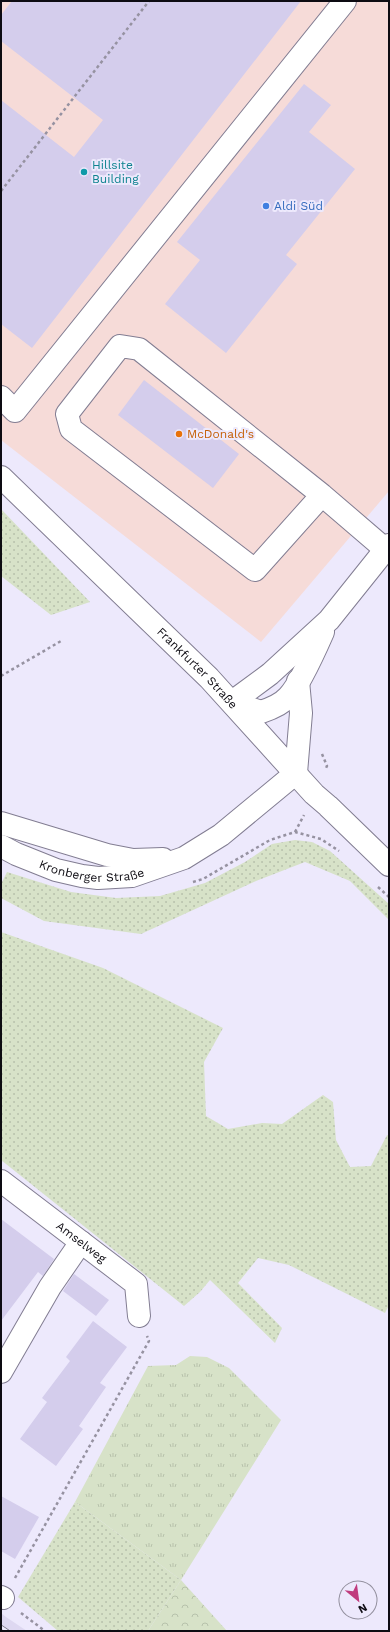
<svg xmlns="http://www.w3.org/2000/svg" width="390" height="1632" font-family="'Work Sans',sans-serif">
	<style>
		.commercial { fill: #f6dbd8 }
		.built { fill: #ded8f1 }
		.grass { fill: url(#grass-dots) }
		.forest { fill: url(#forest-crowns) }
		.park { fill: url(#park-tufts) }
		.building { fill: #d4cdec }
		.lines { fill: none; stroke-linecap: round; stroke-linejoin: round }
		.minor-casing { stroke: #827d92; stroke-width: 24 }
		.major-casing { stroke: #827d92; stroke-width: 24 }
		.path { stroke: #9692a1; stroke-width: 2.5; stroke-dasharray: 3 3; stroke-linecap: butt }
		.minor { stroke: #fff; stroke-width: 22 }
		.major { stroke: #fff; stroke-width: 22 }
		.rail-casing { stroke: #696773; stroke-width: 4.5 }
		.rail { stroke: #ede9fc; stroke-width: 3; stroke-dasharray: 9; stroke-linecap: butt }
		.culture-dot { fill: #0f9aa8; stroke: #ede9fc; stroke-width: 1.5 }
		.shop-dot { fill: #3f7fe0; stroke: #ede9fc; stroke-width: 1.5 }
		.food-dot { fill: #e8710a; stroke: #ede9fc; stroke-width: 1.5 }
		.labels { text-anchor: middle; stroke-width: 4; stroke-linejoin: round; paint-order: stroke }
		.culture-label { font-size: 12px; fill: #0d838f; stroke: #ede9fc; text-anchor: start }
		.shop-label { font-size: 12px; fill: #366cbe; stroke: #ede9fc; text-anchor: start }
		.food-label { font-size: 12px; fill: #c56008; stroke: #ede9fc; text-anchor: start }
		.street-label { font-size: 12px; fill: #0d0b12; stroke: #ede9fc }
	</style>
	<defs>
		<pattern id="grass-dots" width="8" height="8" patternUnits="userSpaceOnUse"><rect width="8" height="8" fill="#d7e2c8"/><path d="M2 2h.1M6 6h.1" fill="none" stroke="#b7c1ab" stroke-width="1.8" stroke-linecap="round"/></pattern>
		<pattern id="forest-crowns" width="20" height="18" patternUnits="userSpaceOnUse"><rect width="20" height="18" fill="#d7e2c8"/><path d="M2 6a3 3 0 1 1 6 0M12 15a3 3 0 1 1 6 0" fill="none" stroke="#b7c1ab"/></pattern>
		<pattern id="park-tufts" width="24" height="20" patternUnits="userSpaceOnUse"><rect width="24" height="20" fill="#d7e2c8"/><path d="M3 7l-1-3M5 7V3M7 7l1-3M15 17l-1-3M17 17v-4M19 17l1-3" fill="none" stroke="#b7c1ab"/></pattern>
	</defs>
	<rect width="100%" height="100%" fill="#ede9fc"/>
	<path class="commercial" d="M1,1H389V491L261,642L1,440Z"/>
	<path class="built" d="M1,1613L6,1617L27,1631H1Z"/>
	<g class="grass">
		<path d="M1,509L90,602L51,615L1,576Z"/>
		<path d="M295,840L312,842L330,851L389,904V920L350,881L305,862L256,881L141,934L44,921L1,898V884L7,872L71,892L116,898L160,896L205,883L245,862L272,844Z"/>
		<path d="M1,932L103,968L223,1028L204,1062L206,1116L228,1129L262,1123L282,1124L323,1095L333,1102L336,1140L350,1167L371,1166L387,1135L389,1136V1305L385,1313L289,1265L258,1258L238,1283L282,1328L275,1343L210,1280L200,1292L184,1306L1,1160Z"/>
		<path d="M75,1502L181,1580L148,1631H58L18,1597Z"/>
	</g>
	<path class="forest" d="M181,1580L227,1631H148Z"/>
	<path class="park" d="M190,1356L207,1357L229,1368L281,1420L181,1580L75,1502L148,1366L176,1365Z"/>
	<g class="building">
		<path d="M12,1H301L32,348L1,324V100L74,157L103,120L1,41V15Z"/>
		<path d="M304,84L331,105L309,132L355,169L286,255L297,264L226,353L165,304L200,260L177,242Z"/>
		<path d="M144,380L239,454L213,488L118,415Z"/>
		<path d="M1,1219L54,1259L43,1276L38,1272L1,1321Z"/>
		<path d="M74,1274L109,1300L96,1316L63,1291Z"/>
		<path d="M93,1321L127,1347L100,1383L106,1387L79,1426L83,1429L56,1466L20,1439L47,1402L42,1398L70,1361L66,1357Z"/>
		<path d="M1,1496L39,1517L15,1559L1,1551Z"/>
	</g>
	<g class="lines">
		<defs>
			<g id="minor">
				<path d="M1,397L15,411L345,1"/>
				<path d="M322,495L255,570L71,429L67,414L120,346L139,349L322,495L386,550"/>
				<path d="M232,702L270,674L329,620L389,545"/>
				<path d="M232,702L261,712C270,709 281,705 288,697C299,686 316,648 323,632"/>
				<path d="M1,823L107,855L133,860L163,859"/>
				<path id="s1" d="M1,846L16,854L56,870L82,876L98,878L132,876L184,858L221,835L296,773L301,713L298,681"/>
				<path id="s2" d="M1,1181L136,1284L139,1316"/>
				<path d="M1,1372L50,1287L81,1242"/>
				<path d="M1,1597L3,1598"/>
			</g>
			<g id="major">
				<path id="s3" d="M1,477L209,678L314,794L328,806L389,865"/>
			</g>
		</defs>
		<use href="#minor" class="minor-casing"/>
		<use href="#major" class="major-casing"/>
		<g class="path">
			<path d="M1,191L149,1"/>
			<path d="M1,676L61,641"/>
			<path d="M322,754L327,766L325,770"/>
			<path d="M295,832L304,815"/>
			<path d="M193,882L203,879L270,840L295,832L321,839L339,851"/>
			<path d="M378,887L389,897"/>
			<path d="M15,1578L149,1341L147,1336"/>
			<path d="M21,1613L45,1631"/>
		</g>
		<use href="#minor" class="minor"/>
		<use href="#major" class="major"/>
		<defs>
			<path id="rail" d="M1,1627L7,1631"/>
		</defs>
		<use href="#rail" class="rail-casing"/>
		<use href="#rail" class="rail"/>
	</g>
	<circle class="culture-dot" cx="84" cy="172" r="4"/>
	<circle class="shop-dot" cx="266" cy="206" r="4"/>
	<circle class="food-dot" cx="179" cy="434" r="4"/>
	<g class="labels">
		<g class="culture-label">
			<text x="92" y="169">Hillsite<tspan x="92" dy="14">Building</tspan></text>
		</g>
		<g class="shop-label">
			<text x="274" y="210">Aldi Süd</text>
		</g>
		<g class="food-label">
			<text x="187" y="438">McDonald's</text>
		</g>
		<g class="street-label">
			<text dy="4" stroke="none"><textPath href="#s3" startOffset="274">Frankfurter Straße</textPath></text>
			<text dy="4" stroke="none"><textPath href="#s1" startOffset="96">Kronberger Straße</textPath></text>
			<text dy="4" stroke="none"><textPath href="#s2" startOffset="101">Amselweg</textPath></text>
		</g>
	</g>
	<rect width="390" height="1632" fill="none" stroke="#0d0b12" stroke-width="4"/>
	<g transform="translate(358 1600) rotate(151)"><circle r="19" fill="#ede9fc" stroke="#93909e"/>
	<path d="M0-3L7 15L0 10L-7 15Z" fill="#c03b7d"/>
	<text y="-6" font-size="11" font-weight="bold" text-anchor="middle" fill="#0d0b12">N</text>
	</g>
</svg>
